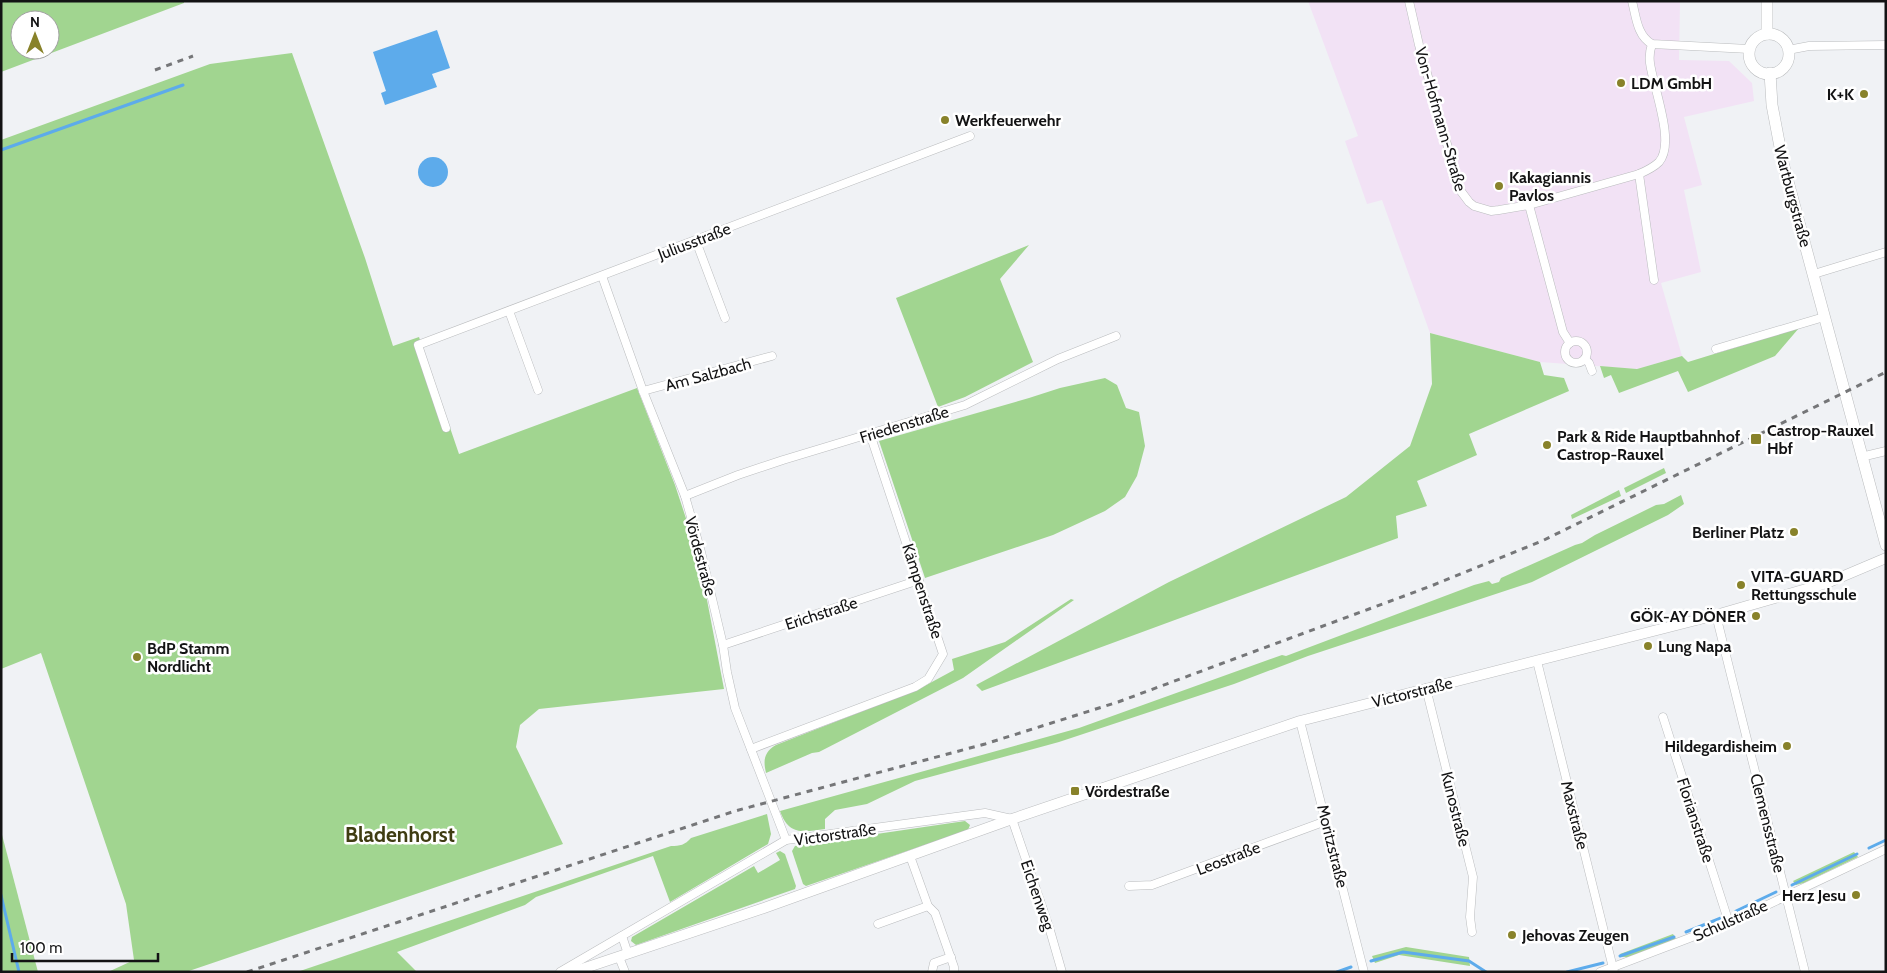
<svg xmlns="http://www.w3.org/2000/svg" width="1887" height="973" font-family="Cabin,sans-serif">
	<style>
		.commercial { fill: #f2e2f5 }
		.green { fill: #a1d590; fill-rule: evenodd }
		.water { fill: #5dabeb }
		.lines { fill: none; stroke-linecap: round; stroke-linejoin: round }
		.stream { stroke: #5dabeb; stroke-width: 3 }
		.minor-casing { stroke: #babcbe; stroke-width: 9 }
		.tertiary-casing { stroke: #babcbe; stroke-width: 11 }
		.secondary-casing { stroke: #babcbe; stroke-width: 12 }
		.minor { stroke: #fff; stroke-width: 8 }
		.tertiary { stroke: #fff; stroke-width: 10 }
		.secondary { stroke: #fff; stroke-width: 11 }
		.rail { stroke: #757678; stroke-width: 3; stroke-dasharray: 6 6; stroke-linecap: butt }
		.poi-dot { fill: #88822a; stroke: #fff; stroke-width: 2 }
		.labels { text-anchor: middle; stroke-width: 5; stroke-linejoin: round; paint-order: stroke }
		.poi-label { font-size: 16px; font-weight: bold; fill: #131314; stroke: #fff; text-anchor: start }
		.street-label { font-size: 16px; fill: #131314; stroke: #fff }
		.district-label { font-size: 21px; font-weight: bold; fill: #3f3c12; stroke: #fff }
	</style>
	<rect width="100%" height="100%" fill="#f0f2f5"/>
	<path class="commercial" d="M1308,1H1680L1679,60L1729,61L1752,83L1754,101L1684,117L1702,185L1684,190L1701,272L1661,283L1682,356L1637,369L1540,362L1430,333L1382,200L1367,204L1345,141L1358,136Z"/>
	<g class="green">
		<path d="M1,1H184V3L1,72ZM20,20H50V50H20Z"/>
		<path d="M292,53L365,258L393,346L419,337L459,454L637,388L675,485L699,558L724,689L539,709L520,725L516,747L563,844L186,972H108L134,960L126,904L41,653L1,669V140L210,64Z"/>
		<path d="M1029,245L1000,279L1033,362L965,397L938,407L896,298Z"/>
		<path d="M1799,328L1775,356L1688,392L1678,371L1619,393L1611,375L1604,378L1600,366L1637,369L1682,356L1688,362Z"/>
		<path d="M1430,333L1540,362L1544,375L1564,378L1569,391L1469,434L1477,455L1417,481L1427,506L1396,516L1398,538L982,691L976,685L1169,582L1346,497L1410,446L1432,384Z"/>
		<path d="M1105,378L1117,385L1126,408L1139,412L1145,446L1137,476L1125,497L1105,511L1053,535L925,578L879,441L1029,398L1060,388Z"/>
		<path d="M1664,468L1666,473L1626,493L1624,488Z"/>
		<path d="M1619,490L1621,496L1572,519L1571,515Z"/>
		<path d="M1681,495L1684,504L1668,515L1532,582L1308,656L1234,684L1059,742L915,781L867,804L835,810L825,819V829C803,832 789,836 780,811L1079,728L1282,655L1286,656L1474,585L1489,581L1492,584L1499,582L1501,578L1575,545L1582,543L1595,535L1656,505L1664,504Z"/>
		<path d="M1071,599L1074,600L963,678L819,752L812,753L766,773C763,760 764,752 776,745L919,689L954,670L952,659L1005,642Z"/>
		<path d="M767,814L771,834L768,844L670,902L653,856L536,897L525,905L397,952L417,972H297L671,846C680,846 685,845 691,838Z"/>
		<path d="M965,821L970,825L968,830L806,886L803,884L792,851L795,846Z"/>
		<path d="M1,831L38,972H1Z"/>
		<path d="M780,851L785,854L796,886L795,889L636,945L631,941L632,937L754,866L758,873L780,860L776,853Z"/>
		<path d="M1854,852L1858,857L1804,883L1796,885L1793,881Z"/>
		<path d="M1673,934L1676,939L1629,957H1622L1620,954Z"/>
		<path d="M1406,947L1469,957L1470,966L1399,955L1375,963L1372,956Z"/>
	</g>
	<g class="water">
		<path d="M437,30L450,68L432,74L437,87L385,105L381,93L386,91L373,52Z"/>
		<circle cx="433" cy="172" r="15"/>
	</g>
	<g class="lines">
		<g class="stream">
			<path d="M1,150L183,85"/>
			<path d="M1869,848L1886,840"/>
			<path d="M1792,885L1857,854"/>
			<path d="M1,895L19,972"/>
			<path d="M1736,911L1776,892"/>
			<path d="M1686,932L1721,918"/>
			<path d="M1620,956L1674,937"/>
			<path d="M1371,961L1403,952L1469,961L1486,972"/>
			<path d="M1337,972L1351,967"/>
			<path d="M1567,972L1603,963"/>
		</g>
		<defs>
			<g id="minor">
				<path d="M1409,1L1419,45L1460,190L1469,202L1474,206L1491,211L1499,210L1529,205L1639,174C1646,171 1653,168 1659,162C1676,143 1653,87 1650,63C1649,56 1650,50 1652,44"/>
				<path d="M1632,1C1636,16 1637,36 1652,44L1749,49"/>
				<path d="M1788,50L1809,46L1886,45"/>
				<path d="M1639,174L1654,280"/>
				<path d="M1529,205L1563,332L1570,343"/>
				<path d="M696,241L725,318"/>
				<path d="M1814,274L1886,252"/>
				<path d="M602,276L643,391L685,496L701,552L723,645L727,672L735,708L786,840"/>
				<path d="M509,311L538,390"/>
				<circle cx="1576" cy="352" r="11"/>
				<path d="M1716,349L1824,317"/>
				<path d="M1585,359L1589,363L1592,371"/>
				<path d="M643,391L772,356"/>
				<path d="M446,428L418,345L970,136"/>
				<path d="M1861,457L1886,451"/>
				<path d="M685,496L738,475L783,460L965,405L1058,359L1116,336"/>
				<path d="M1716,615L1805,972"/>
				<path d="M723,645L919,580"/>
				<path d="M1537,661L1614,972"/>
				<path d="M1426,688L1473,877L1470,917L1472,932"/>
				<path d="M1663,717L1729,923"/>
				<path d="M1300,721L1364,972"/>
				<path d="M751,749L915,687L928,679L943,654L870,434"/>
				<path d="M910,856L928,906L935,913L954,967V972"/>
				<path d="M1129,886L1152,885L1326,821"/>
				<path d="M878,924L928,906"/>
				<path d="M622,936L628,954"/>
				<path d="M619,957L625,972"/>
				<path d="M560,972L786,840L985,813L1012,819L1049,927L1062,972"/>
				<path d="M932,972L934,963L951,957"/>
				<path d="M1600,972L1729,923L1886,849"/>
			</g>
			<path id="tertiary" d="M573,972L764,908L1012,819L1300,721L1716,615L1827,583L1886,558"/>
			<g id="secondary">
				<path d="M1767,1V34"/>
				<circle cx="1769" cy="54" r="20"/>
				<path d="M1770,73L1772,105L1783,163L1886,545"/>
			</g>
		</defs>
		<use href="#minor" class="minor-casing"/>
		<use href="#tertiary" class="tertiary-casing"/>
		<use href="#secondary" class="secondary-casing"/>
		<use href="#minor" class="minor"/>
		<use href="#tertiary" class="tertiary"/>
		<use href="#secondary" class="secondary"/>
		<g class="rail">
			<path d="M155,70L193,56"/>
			<path d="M247,972L735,811L985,744L1118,702L1431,586L1542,541L1886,372"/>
		</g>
	</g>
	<g class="poi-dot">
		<circle cx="1621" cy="83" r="5"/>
		<circle cx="1864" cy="94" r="5"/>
		<circle cx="945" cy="120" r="5"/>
		<circle cx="1499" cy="186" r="5"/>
		<rect x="1750" y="433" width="12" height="12" rx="2.5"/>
		<circle cx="1547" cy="445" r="5"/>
		<circle cx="1794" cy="532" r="5"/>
		<circle cx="1741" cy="585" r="5"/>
		<circle cx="1756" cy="616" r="5"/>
		<circle cx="1648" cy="646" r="5"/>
		<circle cx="137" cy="657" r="5"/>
		<circle cx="1787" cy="746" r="5"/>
		<rect x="1070" y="786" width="10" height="10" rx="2.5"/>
		<circle cx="1856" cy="895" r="5"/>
		<circle cx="1512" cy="935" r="5"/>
	</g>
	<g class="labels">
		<g class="poi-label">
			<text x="1631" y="89">LDM GmbH</text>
			<text x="1854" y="100" text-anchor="end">K+K</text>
			<text x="955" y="126">Werkfeuerwehr</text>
			<text x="1509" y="183">Kakagiannis<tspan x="1509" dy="18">Pavlos</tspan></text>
			<text x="1767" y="436">Castrop-Rauxel<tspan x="1767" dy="18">Hbf</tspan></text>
			<text x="1557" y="442">Park &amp; Ride Hauptbahnhof<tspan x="1557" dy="18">Castrop-Rauxel</tspan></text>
			<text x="1784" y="538" text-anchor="end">Berliner Platz</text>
			<text x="1751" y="582">VITA-GUARD<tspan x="1751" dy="18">Rettungsschule</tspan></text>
			<text x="1746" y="622" text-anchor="end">GÖK-AY DÖNER</text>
			<text x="1658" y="652">Lung Napa</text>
			<text x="147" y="654">BdP Stamm<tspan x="147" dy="18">Nordlicht</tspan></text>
			<text x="1777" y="752" text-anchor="end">Hildegardisheim</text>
			<text x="1085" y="797">Vördestraße</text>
			<text x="1846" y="901" text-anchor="end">Herz Jesu</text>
			<text x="1522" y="941">Jehovas Zeugen</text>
		</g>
		<g class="street-label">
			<text transform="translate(1441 119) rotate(74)" y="6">Von-Hofmann-Straße</text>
			<text transform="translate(1793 196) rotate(75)" y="6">Wartburgstraße</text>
			<text transform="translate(694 241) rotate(-21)" y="6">Juliusstraße</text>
			<text transform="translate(708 374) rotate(-15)" y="6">Am Salzbach</text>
			<text transform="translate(904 424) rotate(-17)" y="6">Friedenstraße</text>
			<text transform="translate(701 556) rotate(75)" y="6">Vördestraße</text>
			<text transform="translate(923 591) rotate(72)" y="6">Kämpenstraße</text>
			<text transform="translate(821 613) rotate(-18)" y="6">Erichstraße</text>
			<text transform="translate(1412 692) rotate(-14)" y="6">Victorstraße</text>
			<text transform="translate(1456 809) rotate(76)" y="6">Kunostraße</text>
			<text transform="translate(1575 815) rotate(76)" y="6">Maxstraße</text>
			<text transform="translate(1696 820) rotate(72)" y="6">Florianstraße</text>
			<text transform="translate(1768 823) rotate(76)" y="6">Clemensstraße</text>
			<text transform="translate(835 834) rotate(-8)" y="6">Victorstraße</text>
			<text transform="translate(1333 846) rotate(76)" y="6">Moritzstraße</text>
			<text transform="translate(1228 858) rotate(-21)" y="6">Leostraße</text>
			<text transform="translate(1038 895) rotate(71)" y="6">Eichenweg</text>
			<text transform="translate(1730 920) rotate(-24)" y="6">Schulstraße</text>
		</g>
		<g class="district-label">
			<text x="400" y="842">Bladenhorst</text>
		</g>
	</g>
	<rect width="1887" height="973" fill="none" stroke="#131314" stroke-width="5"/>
	<g transform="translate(35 35)"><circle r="24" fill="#ffffff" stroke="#a1a1a1"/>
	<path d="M0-4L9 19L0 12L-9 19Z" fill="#88822a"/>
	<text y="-8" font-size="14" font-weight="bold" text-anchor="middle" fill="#131314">N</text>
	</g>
	<path d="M12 953v8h146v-8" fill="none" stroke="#131314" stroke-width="2.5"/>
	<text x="20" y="953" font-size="15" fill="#131314" stroke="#ffffff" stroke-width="4" paint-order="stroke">100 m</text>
</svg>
